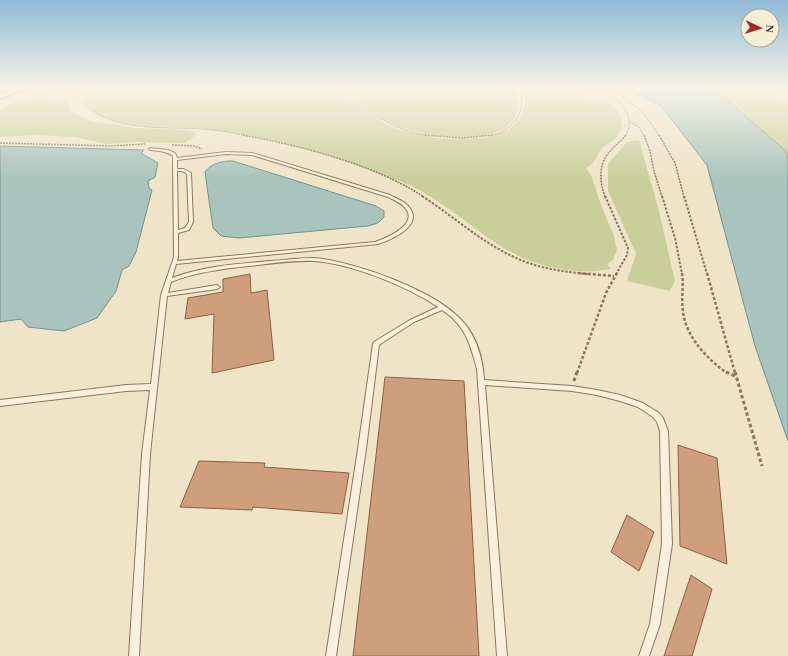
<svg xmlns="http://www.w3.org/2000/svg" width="788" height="656" font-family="Georgia,serif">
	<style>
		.green { fill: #c9cf9b }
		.water { fill: #a9c4bc; stroke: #6f938a }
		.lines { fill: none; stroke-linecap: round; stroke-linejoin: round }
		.stream { stroke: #6f938a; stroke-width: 2 }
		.building { fill: #cf9f7d; stroke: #8d5f41 }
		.service-casing { stroke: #8d765c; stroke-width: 2 }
		.secondary-casing { stroke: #6f573f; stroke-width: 2 }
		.path-far4 { stroke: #8d765c; stroke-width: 1; stroke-dasharray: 1.5 1; stroke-linecap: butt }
		.path-far3 { stroke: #8d765c; stroke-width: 1.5; stroke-dasharray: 2 1; stroke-linecap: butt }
		.path-far2 { stroke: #8d765c; stroke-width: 2; stroke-dasharray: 2.5 1.5; stroke-linecap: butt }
		.path-far1 { stroke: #8d765c; stroke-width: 2.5; stroke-dasharray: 3 2; stroke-linecap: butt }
		.path { stroke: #8d765c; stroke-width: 3; stroke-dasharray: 3.5 2.5; stroke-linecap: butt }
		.service { fill: #faf1dc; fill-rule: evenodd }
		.secondary { fill: #faf1dc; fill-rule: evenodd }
	</style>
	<rect width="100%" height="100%" fill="#f0e4c8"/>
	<g class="green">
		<path d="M52,87H68L49,96L68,101L70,111L90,121L136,128L189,130L197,134L185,143L135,142L107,144L75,137L37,135L0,137V109Z"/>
		<path d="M97,87H332L382,122L396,129L434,138L458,139L485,138L509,130L521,117L525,102L524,89C542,90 598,95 611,104C620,110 621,118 622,128L616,138L602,148L593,163L586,168L591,175L601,205L614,236L617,250L613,260L607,264L611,269C574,276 534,267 502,247C473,229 449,206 419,190C411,185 401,182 391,178C365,168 339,158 312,151C278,141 243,133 208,129C175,125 141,129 109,119C98,116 89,109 83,100L84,93L92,92Z"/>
		<path d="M339,87H514L517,90C517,100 519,112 513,120C492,148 425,137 397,126C377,118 356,101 339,87Z"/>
		<path d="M699,87H788V93L775,94L788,100V159L786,151L728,101Z"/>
		<path d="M639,140L658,207L675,281L670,291L627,281L636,254L608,191V164L627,142Z"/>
	</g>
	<g class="water">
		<path d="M624,87H700L728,101L786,151L788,159V441L755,346L707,165L661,106Z"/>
		<path d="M0,146L144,150L141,153L158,163L155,177L148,181L149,188L152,190L136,252L129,266L122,270L116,291L97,318L64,331L28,327L21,319L0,322Z"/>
		<path d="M228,161H233L376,206L384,211V217L378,223L368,226L239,238L221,236L213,228L205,172C211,164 219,162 228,161Z"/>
	</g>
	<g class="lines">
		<path class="stream" d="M0,91L10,87"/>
	</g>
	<g class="building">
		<path d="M250,274L251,293L267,290L274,360L212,373L214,314L185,319L188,298L223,292V279Z"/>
		<path d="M385,377L464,381L479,656H353Z"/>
		<path d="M678,445L717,458L727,564L680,546Z"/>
		<path d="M199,461L265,463L264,467L349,473L342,514L253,507L252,510L180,507Z"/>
		<path d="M627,515L654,532L639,571L611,552Z"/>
		<path d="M691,575L712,589L692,656H664Z"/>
	</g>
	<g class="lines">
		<defs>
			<path id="service" d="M150,148L168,150L175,153L177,158L226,152L252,153L390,195C397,199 407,202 411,210C421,227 390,240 378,244L176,264L172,278C204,266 238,264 271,261C285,260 299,258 313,258C354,261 438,291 464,323C477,338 483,360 484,380L572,386L597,390L620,395L643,403L659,413L663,418L668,431L672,544L660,624L649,656H639L650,624L662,544L660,431L657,422L653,417L638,407L620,401L597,395L572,391L485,385L507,656H497L477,369C470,343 465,325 442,310L414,322L379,345L366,449L336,656H326L358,449L373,344L374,342L410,320L438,307C407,286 350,263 313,261C291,260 270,264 248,266C222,269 196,272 171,282L168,293L217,285L220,287L217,289L167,296L150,454L139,656H129L142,454L150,390L126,391L0,406V400L126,385L151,384L161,295L174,257L173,156C167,151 159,151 151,150L149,149ZM226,154L252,155L388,197C394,200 402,203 406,209C418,225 386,238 375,242L177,261L178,257V233L189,230L193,222L191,173L184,169H177V160ZM177,171H182L187,174L189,222L185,228L178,230Z"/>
			<path id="secondary" d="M18,87H29L0,99V94Z"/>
		</defs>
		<use href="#service" class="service-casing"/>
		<use href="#secondary" class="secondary-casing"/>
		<g class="path-far4">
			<path d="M88,87L80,95V101C113,133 161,126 202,129C218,130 233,133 248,136"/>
			<path d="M334,87C366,109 391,131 431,136"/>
			<path d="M597,87C614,96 639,114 625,136"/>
			<path d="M605,87C630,99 645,111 659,136"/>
			<path d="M34,91L43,87"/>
			<path d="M630,122L639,127L644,136"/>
			<path d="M489,136C512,132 529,110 519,87"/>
		</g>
		<g class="path-far3">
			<path d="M243,135C301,146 374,164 424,197"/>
			<path d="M425,135L462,138L493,135"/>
			<path d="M644,135L650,151L654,171L662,197"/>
			<path d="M659,135L675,163L684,197"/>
			<path d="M0,143L110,146L145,144"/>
			<path d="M172,145L194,146L202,149"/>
			<path d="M605,197C599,179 598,163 612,149C617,144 622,140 626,135"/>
		</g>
		<g class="path-far2">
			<path d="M422,196C453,216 481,242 514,257C537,268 563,272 588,274"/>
			<path d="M605,196L628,248L627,255L616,274"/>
			<path d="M662,196L675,238L682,274"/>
			<path d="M684,196L707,274"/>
		</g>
		<g class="path-far1">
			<path d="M578,273L614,276"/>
			<path d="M682,273C684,286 681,298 683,311C685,336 708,360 727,373"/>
			<path d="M707,273L735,373"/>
			<path d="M577,373L606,293L617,273"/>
		</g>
		<g class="path">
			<path d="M726,372L737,377"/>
			<path d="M735,372L762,466"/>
			<path d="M574,381L577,372"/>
		</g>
		<use href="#service" class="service"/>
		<use href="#secondary" class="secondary"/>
	</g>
	<linearGradient id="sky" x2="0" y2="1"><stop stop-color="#8fbad6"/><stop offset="0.49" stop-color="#f8f3e6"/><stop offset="1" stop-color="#f8f3e6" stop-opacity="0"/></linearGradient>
	<rect width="788" height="179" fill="url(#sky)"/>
	<g transform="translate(760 28) rotate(94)"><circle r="19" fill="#f7eed8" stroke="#ada18e"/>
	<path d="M0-3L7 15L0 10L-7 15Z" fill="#9e2a2b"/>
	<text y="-6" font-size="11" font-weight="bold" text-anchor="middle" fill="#3d2e20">N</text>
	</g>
</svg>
